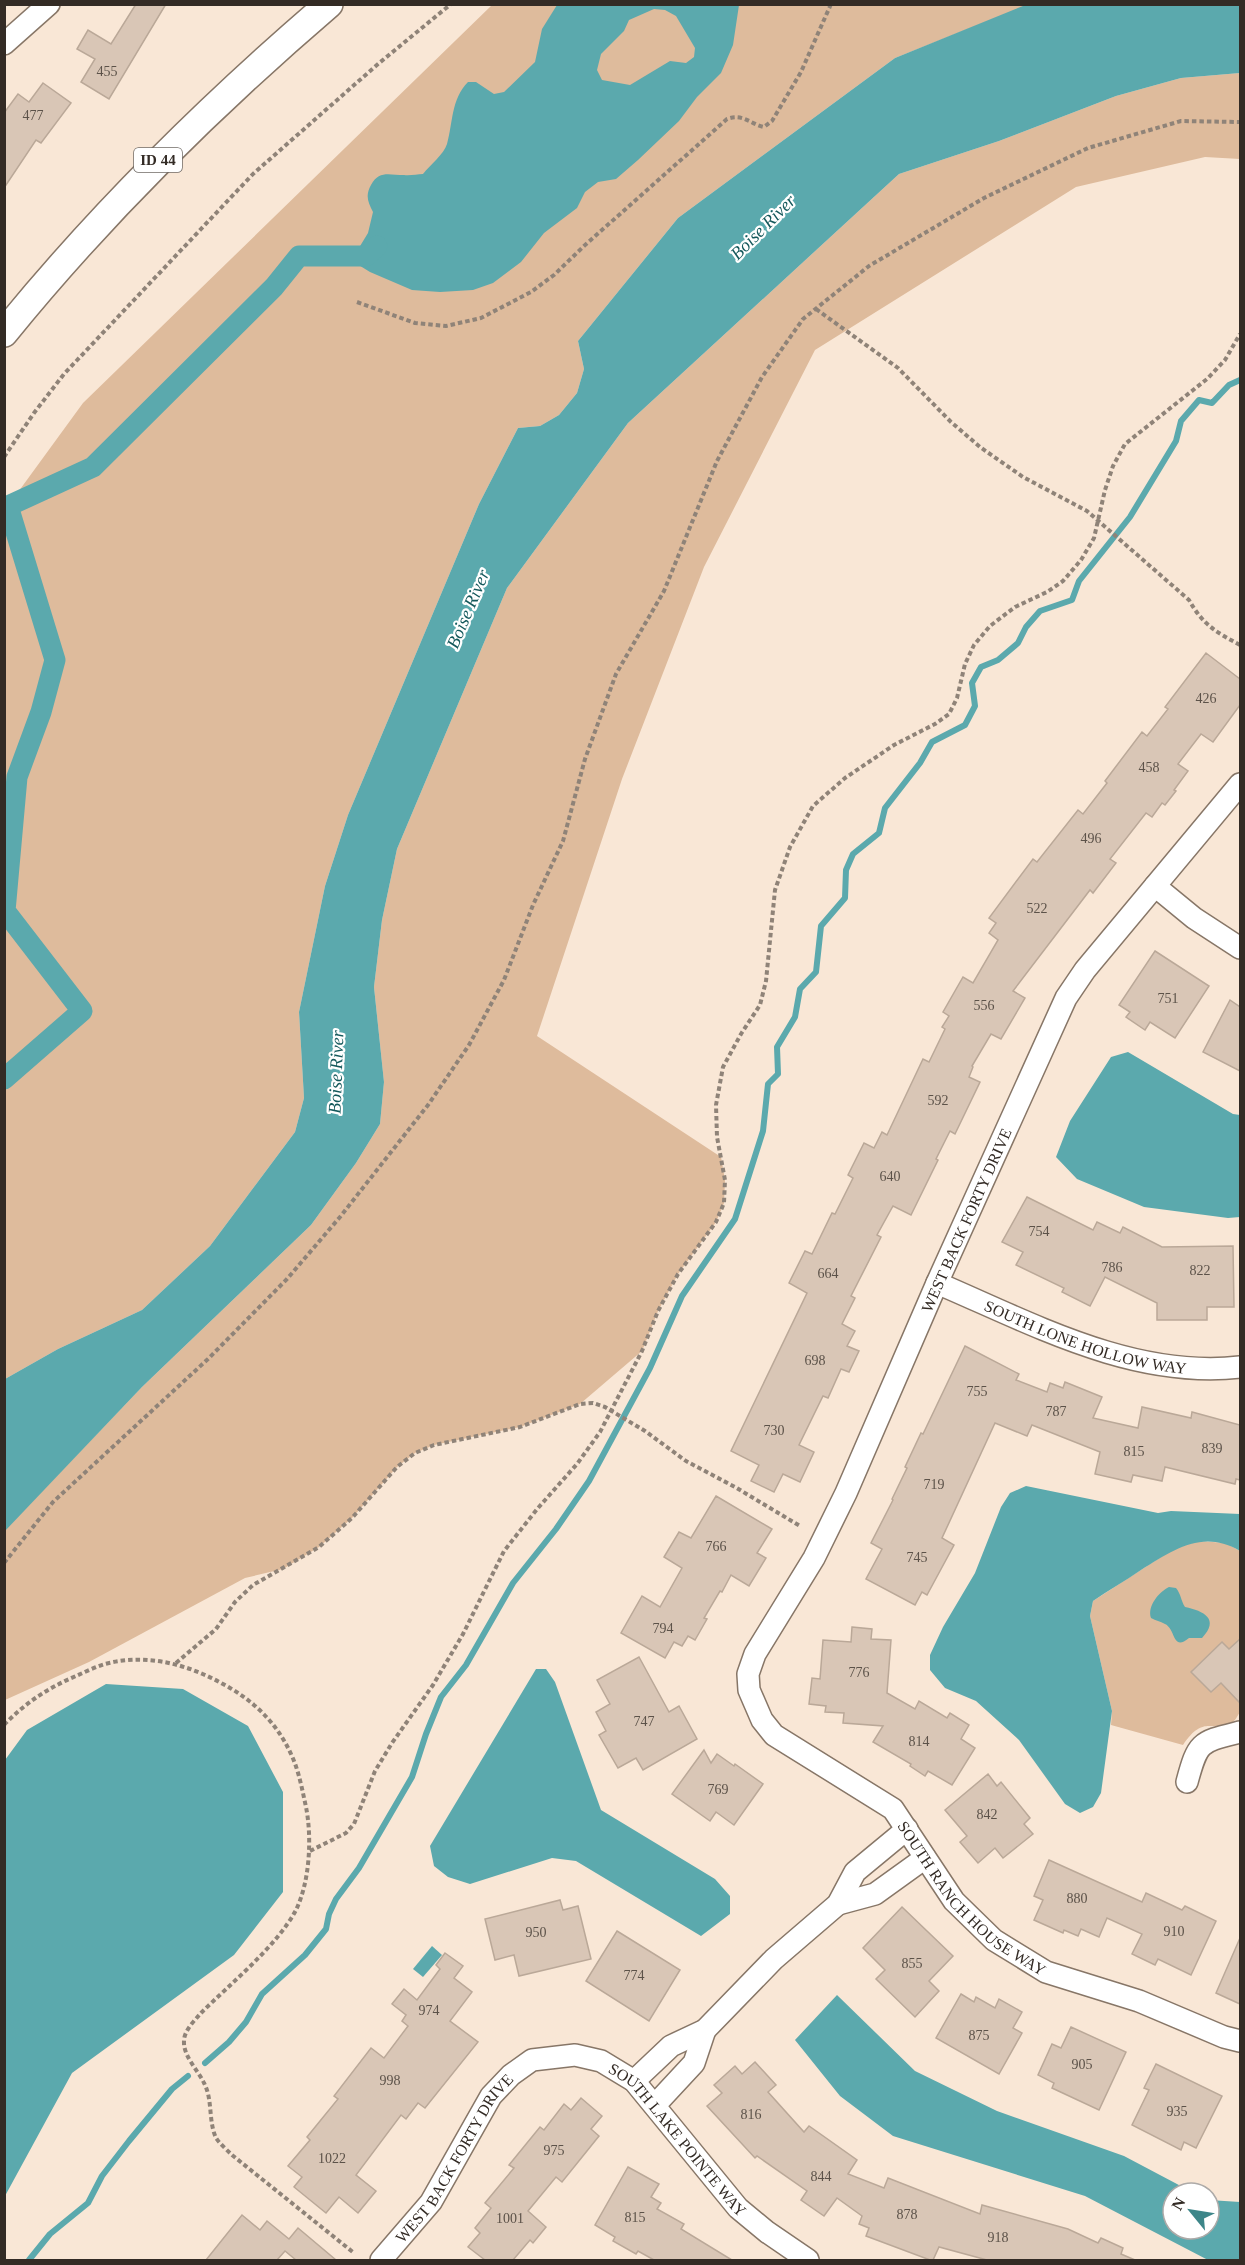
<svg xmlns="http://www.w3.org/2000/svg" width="1245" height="2265" font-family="'Times New Roman',serif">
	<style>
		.green { fill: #debb9c }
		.water { fill: #5ba9ad; fill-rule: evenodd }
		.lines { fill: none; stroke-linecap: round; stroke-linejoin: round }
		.stream { stroke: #5ba9ad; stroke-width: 6 }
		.canal { stroke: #5ba9ad; stroke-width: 21 }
		.building { fill: #d9c6b6; stroke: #baa898; stroke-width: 1.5 }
		.minor-casing { stroke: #877667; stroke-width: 24 }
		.major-casing { stroke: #877667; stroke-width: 30 }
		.path { stroke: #8f8378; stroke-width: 4; stroke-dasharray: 4.5 3; stroke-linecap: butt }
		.minor { stroke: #fff; stroke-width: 21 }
		.major { stroke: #fff; stroke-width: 27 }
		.labels { text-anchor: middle; stroke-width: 4.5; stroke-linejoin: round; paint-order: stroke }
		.number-label { font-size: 14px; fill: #5c5249 }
		.shield { fill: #fff; stroke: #706b66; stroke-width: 1.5 }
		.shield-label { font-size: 15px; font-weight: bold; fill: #332b25 }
		.street-label { font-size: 16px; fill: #332b25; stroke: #fff }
		.water-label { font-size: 18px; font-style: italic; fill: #15595c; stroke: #fff }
	</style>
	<rect width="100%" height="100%" fill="#f9e7d6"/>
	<g class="green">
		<path d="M492,5H1028L895,58L678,218L578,341L584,369L577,393L559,415L540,426L518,428L479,504L348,815L325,886L299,1012L304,1098L295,1132L210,1246L142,1310L58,1349L5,1379V510L83,403Z"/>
		<path d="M1240,73V159L1205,157L1076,187L815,350L704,567L622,779L537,1036L721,1157L725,1180L724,1203L716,1222L678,1274L658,1311L642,1351L580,1404L520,1427L434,1445L415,1453L397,1467L352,1518L319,1547L283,1569L245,1578L89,1662L5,1700L4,1531L142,1387L311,1225L356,1163L380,1124L384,1082L374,987L382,920L397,849L507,588L628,423L899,174L999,141L1116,96L1181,78Z"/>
		<path d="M1199,1541L1226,1543L1240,1551V1712C1238,1715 1235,1721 1232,1723C1215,1735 1205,1712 1183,1745L1111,1725L1112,1711L1090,1616L1093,1601L1175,1548Z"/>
	</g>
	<g class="water">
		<path d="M1028,4L1240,5V73L1181,78L1116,96L999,141L899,174L628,423L507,588L397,849L382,920L374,987L384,1082L380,1124L356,1163L311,1225L142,1387L5,1531V1379L58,1349L142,1310L210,1246L295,1132L304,1098L299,1012L325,886L348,815L479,504L518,428L540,426L559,415L577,393L584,369L578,341L678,218L895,58Z"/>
		<path d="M557,5H739L733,45L721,73L697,97L679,121L638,160L616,179L598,182L585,192L577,208L544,233L521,262L493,283L473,290L440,292L412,290L370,272L357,264L354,256L368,233L373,212C368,202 365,196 371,185C379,170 389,175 404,175C410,176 417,174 423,174C430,165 444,154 447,144C453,123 451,99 468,82H476L494,94L504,92L535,62L542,29ZM654,9L665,10L676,16L695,48L694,57L686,63L670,61L630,85L602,80L597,70L601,54L624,31L629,20Z"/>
		<path d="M1128,1052L1233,1114L1240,1115V1217L1228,1218L1144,1207L1077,1179L1056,1157L1070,1121L1111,1057Z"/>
		<path d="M1026,1486L1158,1513L1171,1511L1240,1514V1551C1202,1529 1174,1550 1141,1570C1125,1581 1109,1590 1093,1601L1090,1616L1112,1711L1101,1793L1093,1807L1080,1813L1065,1804L1019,1740L976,1701L945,1688L930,1670V1655L943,1627L975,1573L1001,1507L1010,1493Z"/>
		<path d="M1169,1587L1176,1588C1181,1594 1181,1601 1185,1607C1204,1611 1220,1619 1202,1638H1189C1172,1652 1176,1629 1165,1624C1160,1621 1156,1621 1151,1618C1147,1606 1159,1592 1169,1587Z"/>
		<path d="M536,1669H546L555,1682L601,1810L715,1879L730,1896V1914L701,1936L576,1861L552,1858L470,1884L448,1877L434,1866L430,1846Z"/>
		<path d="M106,1684L183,1689L248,1726L283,1792V1892L234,1955L72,2073L5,2196V1760L27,1730Z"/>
		<path d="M432,1946L442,1955L423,1977L413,1969Z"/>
		<path d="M837,1995L915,2071L997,2111L1124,2156L1194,2193H1173V2229H1209V2200L1240,2202V2260H1208L1085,2196L893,2136L840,2096L795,2040Z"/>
	</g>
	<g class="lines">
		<g class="stream">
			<path d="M205,2063L229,2042L246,2022L262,1994L305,1955L326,1929L329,1914L336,1899L359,1868L412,1777L426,1734L441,1697L466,1665L513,1583L556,1529L589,1481L650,1368L682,1296L735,1219L763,1131L768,1084L778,1074L777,1047L795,1017L800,989L816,972L821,926L845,898L846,870L853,854L879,833L885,808L920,763L932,742L965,725L975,706L972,683L981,667L998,660L1018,643L1026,627L1040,611L1072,600L1079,581L1130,517L1176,441L1181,421L1199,400L1212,403L1229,385L1240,380"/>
			<path d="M29,2260L50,2234L88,2203L102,2176L129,2141L172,2089L188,2076"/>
		</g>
		<path class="canal" d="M4,1079L82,1011L5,911L17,777L41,712L55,660L8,506L93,467L274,287L299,256H366L377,246"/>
	</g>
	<g class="building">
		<path d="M136,4H166L109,99L81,82L95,59L77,49L88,30L111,44Z"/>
		<path d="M43,83L71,103L41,143L36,140L4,188V113L18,94L29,102Z"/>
		<path d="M1206,653L1240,679V705L1213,742L1201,734L1178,764L1188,771L1174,790L1176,791L1165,805L1162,803L1152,817L1146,813L1110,859L1116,863L1093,893L1090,890L1013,991L1025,998L1001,1039L991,1034L972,1066L973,1067L969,1077L980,1082L955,1134L950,1131L936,1159L938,1160L911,1215L893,1206L877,1235L881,1237L851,1296L855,1298L842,1324L855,1331L847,1346L859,1351L849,1372L841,1369L828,1398L823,1396L799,1445L814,1452L800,1482L783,1474L774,1492L751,1481L759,1465L731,1451L807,1293L789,1283L805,1251L812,1254L832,1213L835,1214L853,1178L848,1175L864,1143L874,1148L882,1132L887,1135L923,1059L929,1062L945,1029L942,1027L949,1016L943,1012L963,977L973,983L998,940L989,933L996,923L989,918L1033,859L1037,862L1078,810L1083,814L1107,783L1105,781L1142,732L1147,736L1168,709L1165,707Z"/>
		<path d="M1155,951L1209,986L1175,1038L1150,1022L1145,1030L1126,1017L1130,1012L1119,1005Z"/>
		<path d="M1230,1000L1240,1007V1071L1203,1052Z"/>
		<path d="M1027,1197L1093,1230L1097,1222L1120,1233L1123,1227L1162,1247L1233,1246L1234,1307H1207V1320H1157V1303L1105,1277L1090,1306L1062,1292L1064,1288L1016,1265L1023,1252L1002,1242Z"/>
		<path d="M965,1346L1019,1374L1016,1380L1047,1392L1050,1383L1063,1388L1065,1382L1102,1397L1093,1418L1138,1428L1142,1407L1191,1418L1192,1412L1240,1425V1480L1236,1479L1235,1484L1165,1467L1162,1481L1133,1475L1131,1482L1095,1474L1100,1452L1032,1425L1027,1436L995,1423L942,1538L954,1545L927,1595L922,1592L915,1605L866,1579L882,1549L871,1543L893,1500L892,1499L907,1468L905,1467L921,1433L923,1434Z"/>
		<path d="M716,1496L772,1529L757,1553L766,1558L749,1586L731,1575L722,1592L720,1591L704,1618L707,1619L695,1640L688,1636L682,1646L674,1642L665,1658L621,1633L642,1596L660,1607L682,1568L664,1557L679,1532L691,1538Z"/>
		<path d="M852,1627L872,1629L871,1639L891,1640L887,1693L915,1709L919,1701L947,1718L950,1713L969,1725L961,1739L975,1748L952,1785L928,1771L925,1776L910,1766L911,1764L873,1742L883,1726L843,1723L844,1713L825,1712L826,1706L809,1704L812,1678L820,1679L823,1640L851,1642Z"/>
		<path d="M1240,1639V1703L1221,1683L1211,1692L1191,1672L1222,1642L1229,1649Z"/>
		<path d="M639,1657L669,1712L679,1706L697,1739L643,1770L636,1758L618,1768L599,1735L606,1731L596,1712L610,1704L597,1680Z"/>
		<path d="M704,1750L711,1763L717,1754L734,1766L735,1764L763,1784L734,1825L716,1812L710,1821L672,1794Z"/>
		<path d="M988,1774L997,1786L1001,1782L1030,1818L1024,1824L1033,1834L1003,1858L995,1848L978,1863L960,1842L967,1836L945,1810Z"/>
		<path d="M1049,1860L1142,1902L1146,1893L1182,1910L1185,1906L1216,1921L1191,1975L1158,1959L1155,1965L1132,1954L1142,1934L1107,1918L1099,1937L1081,1929L1078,1936L1064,1930L1063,1933L1034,1920L1043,1900L1034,1896Z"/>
		<path d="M560,1900L563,1910L578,1906L591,1959L519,1976L514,1955L495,1960L485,1919Z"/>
		<path d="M902,1907L953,1956L929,1981L939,1991L915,2017L876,1979L885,1970L863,1948Z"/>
		<path d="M617,1931L680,1970L649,2021L586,1981Z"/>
		<path d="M1240,1938V2004L1216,1993Z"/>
		<path d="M445,1953L463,1966L454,1978L472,1992L450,2021L478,2042L425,2108L418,2103L406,2119L401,2115L356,2175L376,2191L358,2213L339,2197L326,2213L294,2187L302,2177L288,2166L310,2140L307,2137L338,2099L334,2096L371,2048L384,2058L408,2026L402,2021L406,2015L392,2004L404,1989L417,2000L440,1969L436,1965Z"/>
		<path d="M961,1994L974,2002L976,1997L995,2008L999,1999L1022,2012L1013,2028L1022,2033L999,2074L936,2038Z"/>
		<path d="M1071,2027L1126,2052L1099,2110L1052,2088L1054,2083L1038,2075L1052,2044L1061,2048Z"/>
		<path d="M755,2062L776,2085L768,2092L804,2132L809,2126L857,2160L848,2174L884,2188L888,2178L980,2214L982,2205L1068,2229L1098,2243L1101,2238L1123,2248L1121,2254L1135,2260H987L939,2247L933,2260H930L866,2236L869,2228L859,2224L862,2216L837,2198L824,2216L801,2200L807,2191L757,2156L755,2158L707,2106L722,2093L714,2085L735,2066L742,2074Z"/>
		<path d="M1156,2064L1222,2096L1196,2148L1184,2142L1181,2150L1132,2125L1149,2090L1144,2088Z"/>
		<path d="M581,2098L602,2116L591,2129L599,2136L562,2182L556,2177L528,2211L546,2227L533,2243L530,2240L513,2260H485L468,2247L480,2233L475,2228L491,2208L485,2203L514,2168L509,2165L540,2127L544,2130L564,2104L571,2110Z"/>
		<path d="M628,2167L659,2184L651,2197L661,2203L657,2209L684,2224L681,2229L732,2260H654L638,2251L636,2254L613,2241L615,2237L595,2225Z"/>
		<path d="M242,2215L260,2230L267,2221L289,2239L298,2228L336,2260H296L285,2251L277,2260H206Z"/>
	</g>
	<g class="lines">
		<defs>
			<g id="minor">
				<path d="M4,44L49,4"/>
				<path id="s1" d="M1240,784L1085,970L1066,998L937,1283L846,1493L814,1558L755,1654L748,1674L749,1690L762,1720L774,1735L893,1809L954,1901L994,1940L1046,1972L1139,2001L1224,2037L1240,2041"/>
				<path d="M1155,886L1194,918L1240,948"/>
				<path id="s2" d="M937,1283C1033,1324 1133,1379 1240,1367"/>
				<path d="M1187,1782C1198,1741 1200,1742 1240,1732"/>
				<path d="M838,1904L875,1894L925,1858"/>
				<path d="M634,2081L671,2046L705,2030L774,1959L838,1904L855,1872L907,1829"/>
				<path d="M655,2105L694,2063L705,2030"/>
				<path id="s3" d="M381,2260L431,2202L491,2096L511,2075L532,2060L575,2055L601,2061L634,2081L738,2208L767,2232L808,2260"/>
			</g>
			<path id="major" d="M4,333C103,211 210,106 329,4"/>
		</defs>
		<use href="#minor" class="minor-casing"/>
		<use href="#major" class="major-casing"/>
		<g class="path">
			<path d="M357,302L415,323L446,326L481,318L531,292L554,275L584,246L727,119C743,113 750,124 764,127L772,121L801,72L831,4"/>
			<path d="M816,309L898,368L951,422L980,447L1023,477L1087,511L1189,600C1203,625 1216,632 1240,645"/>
			<path d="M4,457L34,413L64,374L253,174L378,64L451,4"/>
			<path d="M4,1563L53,1502L208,1359L287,1279L340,1217L428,1105L469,1045L504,980L533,905L563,841L585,759L616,674L664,591L717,461L762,377L803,319L869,266L984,198L1088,148L1181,121L1240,122"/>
			<path d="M176,1663L216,1629L235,1602L253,1585L319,1547L352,1518L397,1467L415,1453L434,1445L520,1427L580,1404L593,1403L605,1407L645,1431L686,1461L735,1487L800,1526"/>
			<path d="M4,1725C25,1703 48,1688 76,1676C85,1672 95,1667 105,1664C146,1653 187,1664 223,1684C253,1700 277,1723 291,1754C299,1771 302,1789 306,1807C312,1837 310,1881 296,1910C277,1946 230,1984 201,2013C194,2021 184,2031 184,2041C183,2056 198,2070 204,2083C213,2100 208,2120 216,2138C220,2144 227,2150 232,2155L354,2253"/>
			<path d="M310,1851L346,1833L354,1824L375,1771L392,1743L433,1685L463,1634L504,1551L538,1508L577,1464L600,1432L642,1351L658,1311L678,1274L716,1222L724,1203L725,1180L717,1137L716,1105L723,1067L741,1034L760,1005L766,981L775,890L790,847L813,806L845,778L894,745L935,724L949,714L957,698L965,664L974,645L990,626L1015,607L1047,592L1063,581L1081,560L1094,538L1105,490L1113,466L1125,444L1207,379L1225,360L1240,334"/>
		</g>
		<use href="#minor" class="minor"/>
		<use href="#major" class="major"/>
	</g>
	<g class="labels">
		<g class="number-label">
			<text x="107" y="76">455</text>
			<text x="33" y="120">477</text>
			<text x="1206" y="703">426</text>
			<text x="1149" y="772">458</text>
			<text x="1091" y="843">496</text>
			<text x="1037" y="913">522</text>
			<text x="1168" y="1003">751</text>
			<text x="984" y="1010">556</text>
			<text x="938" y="1105">592</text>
			<text x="890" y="1181">640</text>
			<text x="1039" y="1236">754</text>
			<text x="1112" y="1272">786</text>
			<text x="1200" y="1275">822</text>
			<text x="828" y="1278">664</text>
			<text x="815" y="1365">698</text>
			<text x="977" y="1396">755</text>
			<text x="1056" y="1416">787</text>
			<text x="774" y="1435">730</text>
			<text x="1212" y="1453">839</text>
			<text x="1134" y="1456">815</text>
			<text x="934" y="1489">719</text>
			<text x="716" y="1551">766</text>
			<text x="917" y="1562">745</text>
			<text x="663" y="1633">794</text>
			<text x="859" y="1677">776</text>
			<text x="644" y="1726">747</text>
			<text x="919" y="1746">814</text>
			<text x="718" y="1794">769</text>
			<text x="987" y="1819">842</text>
			<text x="1077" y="1903">880</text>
			<text x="1174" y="1936">910</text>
			<text x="536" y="1937">950</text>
			<text x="912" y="1968">855</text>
			<text x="634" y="1980">774</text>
			<text x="429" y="2015">974</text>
			<text x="979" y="2040">875</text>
			<text x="1082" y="2069">905</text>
			<text x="390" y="2085">998</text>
			<text x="1177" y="2116">935</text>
			<text x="751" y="2119">816</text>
			<text x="554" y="2155">975</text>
			<text x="332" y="2163">1022</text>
			<text x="821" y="2181">844</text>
			<text x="907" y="2219">878</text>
			<text x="635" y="2222">815</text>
			<text x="510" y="2223">1001</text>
			<text x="998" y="2242">918</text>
		</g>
		<rect class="shield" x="134" y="148" width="48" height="24" rx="4.5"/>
		<g class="shield-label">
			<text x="158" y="165">ID 44</text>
		</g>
		<g class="street-label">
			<text transform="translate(966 1220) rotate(-66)" y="6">WEST BACK FORTY DRIVE</text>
			<text dy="6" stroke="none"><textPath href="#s2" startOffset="159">SOUTH LONE HOLLOW WAY</textPath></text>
			<text dy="6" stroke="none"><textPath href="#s1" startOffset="1353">SOUTH RANCH HOUSE WAY</textPath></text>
			<text dy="6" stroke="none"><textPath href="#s3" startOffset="434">SOUTH LAKE POINTE WAY</textPath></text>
			<text dy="6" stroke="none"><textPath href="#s3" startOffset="126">WEST BACK FORTY DRIVE</textPath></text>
		</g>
		<g class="water-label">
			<text transform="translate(763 227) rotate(-45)" y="6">Boise River</text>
			<text transform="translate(468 609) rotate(-67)" y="6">Boise River</text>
			<text transform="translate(336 1072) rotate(-88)" y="6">Boise River</text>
		</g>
	</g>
	<rect width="1245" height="2265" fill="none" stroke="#332b25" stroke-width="12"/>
	<g transform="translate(1191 2211) rotate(300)"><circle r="28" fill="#ffffff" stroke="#adaaa8" stroke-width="1.5"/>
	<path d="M0-4.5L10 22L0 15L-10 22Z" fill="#3d8689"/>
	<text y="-9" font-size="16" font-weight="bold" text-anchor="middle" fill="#332b25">N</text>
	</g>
</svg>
